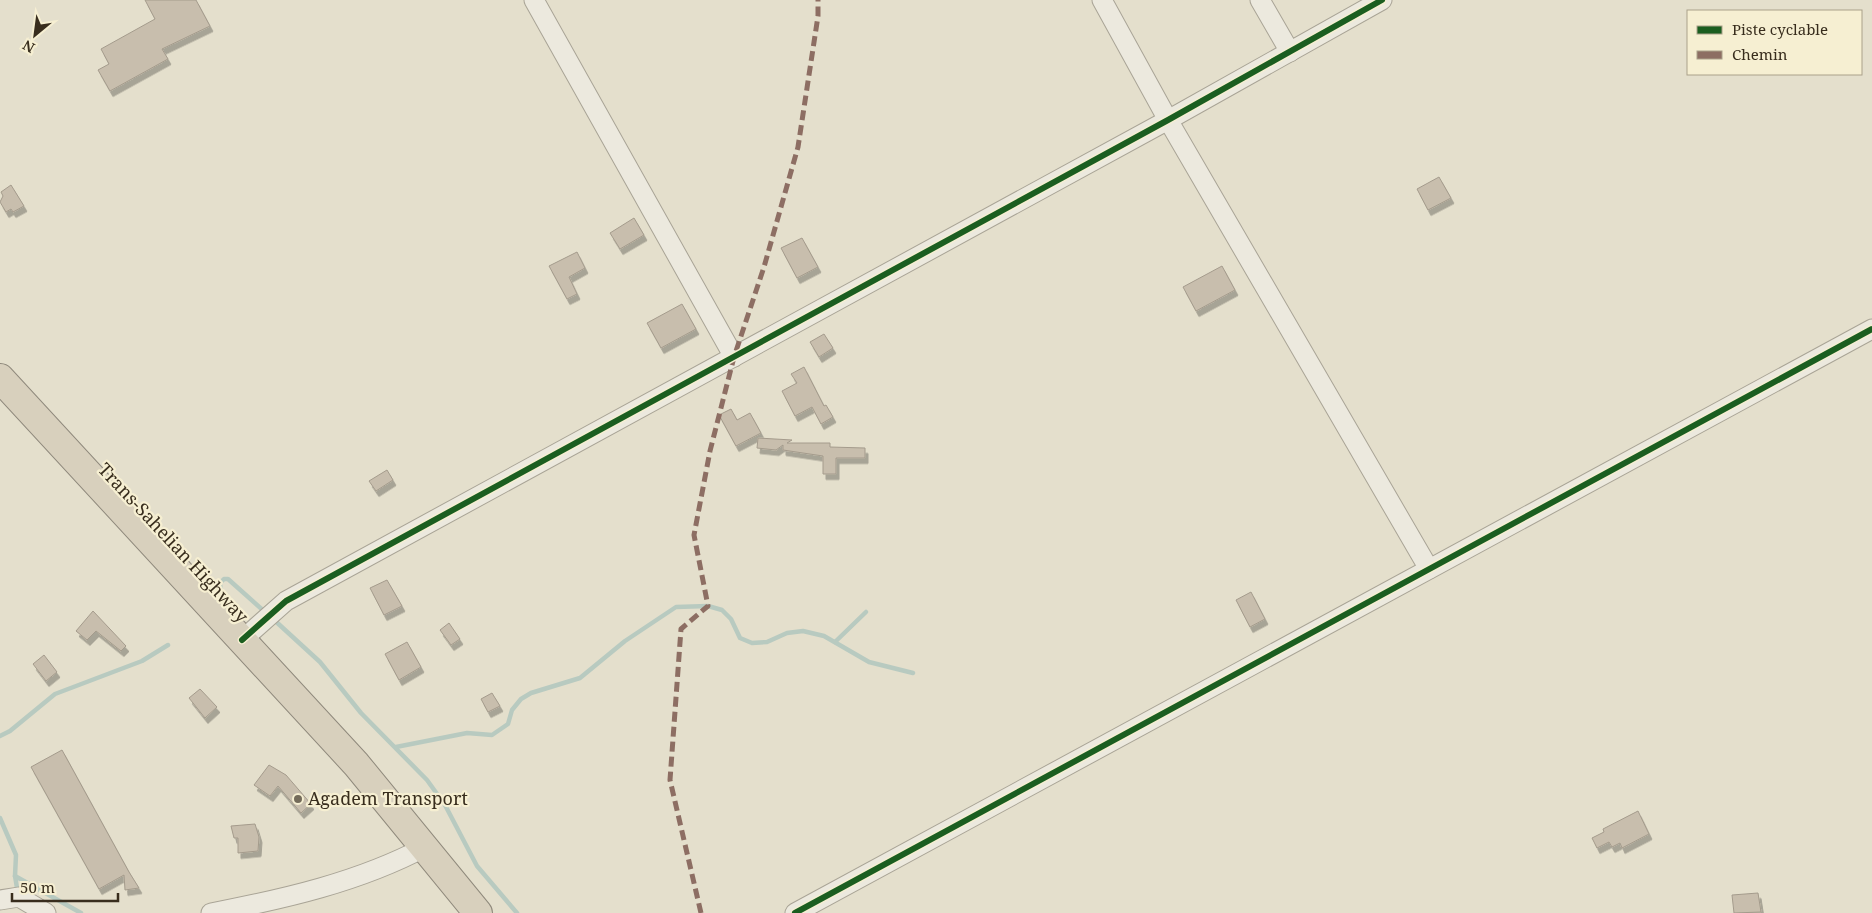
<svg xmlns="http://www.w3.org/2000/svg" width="1872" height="913" font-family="'Noto Serif',serif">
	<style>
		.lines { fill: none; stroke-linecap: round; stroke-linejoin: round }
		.stream { stroke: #b8cac0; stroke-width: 4.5 }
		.building { fill: #c8bead; stroke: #a49b8c; filter: url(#shadow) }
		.minor-casing { stroke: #a9a496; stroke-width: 21 }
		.highway-casing { stroke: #8f897c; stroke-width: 30 }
		.minor { stroke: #ece9de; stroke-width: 19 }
		.highway { stroke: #d8d0bd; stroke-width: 28 }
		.quiet { stroke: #8d6e63; stroke-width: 5; stroke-dasharray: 10 5; stroke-linecap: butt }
		.cycleway-casing { stroke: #f6efd2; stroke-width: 9 }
		.cycleway { stroke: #1b5e20; stroke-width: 6 }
		.poi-dot { fill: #746b5a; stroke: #f6efd2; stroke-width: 2 }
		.labels { text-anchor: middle; stroke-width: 4.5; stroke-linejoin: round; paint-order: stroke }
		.street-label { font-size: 18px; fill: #382d1d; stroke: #f6efd2 }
		.poi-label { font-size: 18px; fill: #382d1d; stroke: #f6efd2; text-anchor: start }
	</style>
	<defs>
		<filter id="shadow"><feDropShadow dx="3" dy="5.5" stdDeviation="0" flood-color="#0004"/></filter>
	</defs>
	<rect width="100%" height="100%" fill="#e4dfcc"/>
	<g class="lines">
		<g class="stream">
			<path d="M221,598L220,583L224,579H228L266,613"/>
			<path d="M272,618L320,662L361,713L427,780L445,805L477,866L517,913"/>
			<path d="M835,642L866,612"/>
			<path d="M0,736L10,731L55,694L142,661L168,645"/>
			<path d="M396,747L467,733L492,735L508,724L512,710L521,699L531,693L580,678L625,641L676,607L708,606L722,610L731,619L740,638L752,643L767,642L787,633L803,631L824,636L869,662L913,673"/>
			<path d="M0,818L16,855L15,876L18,894"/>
			<path d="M15,876L81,913"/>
		</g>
	</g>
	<g class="building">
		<path d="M145,0H196L210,26L162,49L168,59L110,91L98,70L109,64L101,49L155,19Z"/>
		<path d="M1439,177L1451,198L1428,210L1417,189Z"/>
		<path d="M11,185L24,206L13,212L11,209L6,212L0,202L3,196L1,192Z"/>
		<path d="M634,218L644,235L620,249L610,233Z"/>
		<path d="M802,238L818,267L797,278L781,248Z"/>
		<path d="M577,252L585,268L569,277L577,294L567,299L549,266Z"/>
		<path d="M1222,266L1235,290L1196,311L1183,287Z"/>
		<path d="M682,304L696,329L661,348L647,323Z"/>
		<path d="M824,334L833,348L819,357L810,342Z"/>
		<path d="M804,367L824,406L826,405L833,417L821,424L812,407L795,416L782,391L797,383L791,374Z"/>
		<path d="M731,409L737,420L750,413L761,433L736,446L719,415Z"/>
		<path d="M758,438L792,440L787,443H830V447L865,448V458H836V474H823V456L783,450V445L776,450L757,448Z"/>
		<path d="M387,470L393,480L376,491L369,481Z"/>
		<path d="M387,580L402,606L384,615L370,588Z"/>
		<path d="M1251,592L1265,619L1250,627L1236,600Z"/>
		<path d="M93,611L126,646L121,651L96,631L87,640L76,631Z"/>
		<path d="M449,623L460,639L451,645L440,630Z"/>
		<path d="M407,642L421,667L399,680L385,654Z"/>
		<path d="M44,655L57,672L46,681L33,664Z"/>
		<path d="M200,689L217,707L205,718L189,698Z"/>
		<path d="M492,693L500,706L488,712L481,699Z"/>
		<path d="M62,750L129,872L139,888L125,890L124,875L99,889L31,767Z"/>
		<path d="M269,765L286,775L311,804L301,813L278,786L270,796L254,785Z"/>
		<path d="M1638,811L1649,834L1622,848L1620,843L1612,847L1609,842L1597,848L1592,838L1604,832L1603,829Z"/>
		<path d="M255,824L259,837L258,851L238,853V838H234L231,826Z"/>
		<path d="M1758,893L1761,912L1734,913L1732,895Z"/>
	</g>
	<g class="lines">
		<defs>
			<g id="minor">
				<path d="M534,0L734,357"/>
				<path d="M1102,0L1168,120L1429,569"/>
				<path d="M1260,0L1290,52"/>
				<path d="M242,640L286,601L1168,120L1382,0"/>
				<path d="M0,900L19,897L46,913"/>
				<path d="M211,913C284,899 359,882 425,847"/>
				<path d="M795,913L1872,329"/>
			</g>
			<path id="highway" d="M0,378L356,764L478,913"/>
		</defs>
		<use href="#minor" class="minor-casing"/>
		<use href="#highway" class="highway-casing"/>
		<use href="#minor" class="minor"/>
		<use href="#highway" class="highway"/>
		<path class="quiet" d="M701,913L670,780L681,629L708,606L694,535L710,451L734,357L764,267L798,147L818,16V0"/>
		<defs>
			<g id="cycleway">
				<path d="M242,640L286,601L1168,120L1382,0"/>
				<path d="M795,913L1872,329"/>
			</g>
		</defs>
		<use href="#cycleway" class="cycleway-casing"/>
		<use href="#cycleway" class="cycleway"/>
	</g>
	<circle class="poi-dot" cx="298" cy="799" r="5"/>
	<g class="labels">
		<g class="street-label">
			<text transform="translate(173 543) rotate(47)" y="6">Trans-Sahelian Highway</text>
		</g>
		<g class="poi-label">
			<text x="308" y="805">Agadem Transport</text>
		</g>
	</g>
	<rect x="1687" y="10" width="175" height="65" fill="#f6efd2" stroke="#aaa18a"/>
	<rect x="1697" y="26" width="25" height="8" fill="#1b5e20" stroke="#aaa18a"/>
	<text x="1732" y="35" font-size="15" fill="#382d1d">Piste cyclable</text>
	<rect x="1697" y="51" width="25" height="8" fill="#8d6e63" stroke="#aaa18a"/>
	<text x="1732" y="60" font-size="15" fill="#382d1d">Chemin</text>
	<g transform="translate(35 35) rotate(209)" stroke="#f6efd2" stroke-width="4" paint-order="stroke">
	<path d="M0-4L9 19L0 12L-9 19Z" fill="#382d1d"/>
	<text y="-8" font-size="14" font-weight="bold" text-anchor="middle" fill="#382d1d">N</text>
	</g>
	<path d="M12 893v8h106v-8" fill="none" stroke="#382d1d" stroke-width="2.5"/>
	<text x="20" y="893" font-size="15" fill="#382d1d" stroke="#f6efd2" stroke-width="4" paint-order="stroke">50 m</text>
</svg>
